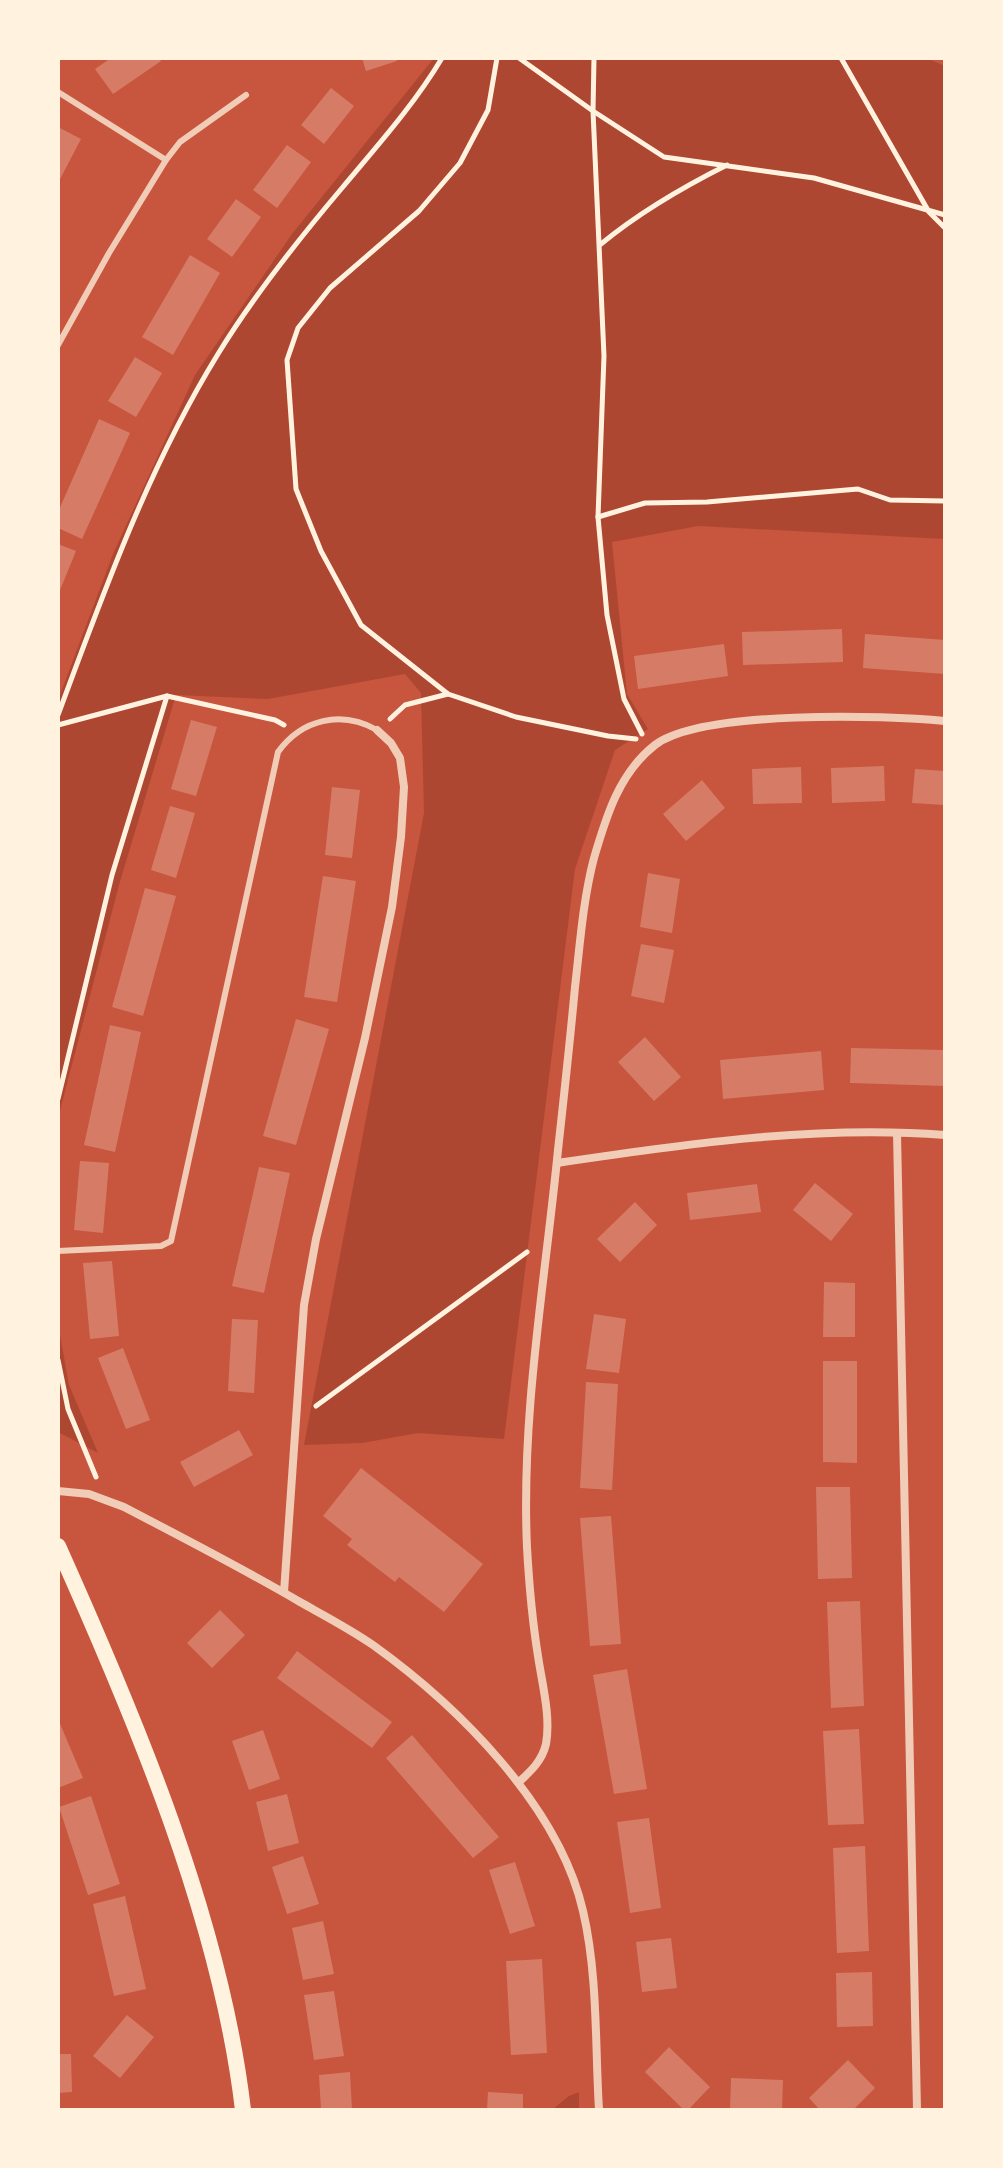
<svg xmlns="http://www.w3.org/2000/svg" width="1003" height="2168" font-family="'Fira Sans Condensed',sans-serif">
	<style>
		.green { fill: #ae4732 }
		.building { fill: #d67c66 }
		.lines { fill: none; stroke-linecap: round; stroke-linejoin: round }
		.path { stroke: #fff3e0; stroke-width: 5 }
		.service { stroke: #f1ccb7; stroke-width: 6 }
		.minor { stroke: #f1ccb7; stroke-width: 8 }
		.secondary { stroke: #fff3e0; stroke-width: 16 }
	</style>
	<rect width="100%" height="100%" fill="#c8553d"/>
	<g class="green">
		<path d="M434,58H926L945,66V539L698,526L612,542L627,694L648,729L615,750L575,869L504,1439L418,1433L362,1443L304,1445L424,813L421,693L405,674L268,699L176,695L119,885L58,1118V700L113,554L195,375L292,234Z"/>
		<path d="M58,1324L69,1385L98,1453L58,1432Z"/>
		<path d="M579,2092V2110H552L569,2096Z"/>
	</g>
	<g class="building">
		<path d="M111,58H159L161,61L113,94L95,69Z"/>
		<path d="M362,58H396L397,61L366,71Z"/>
		<path d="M331,88L354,106L324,144L301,125Z"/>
		<path d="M58,127L81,139L58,183Z"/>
		<path d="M287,145L311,162L277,208L253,190Z"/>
		<path d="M236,199L261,217L232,257L207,239Z"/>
		<path d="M190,255L220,273L173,355L142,337Z"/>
		<path d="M135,357L162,373L136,417L108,401Z"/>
		<path d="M99,419L130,433L82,539L58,528V512Z"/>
		<path d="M58,544L76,551L58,595Z"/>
		<path d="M842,629L843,662L743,665L742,632Z"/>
		<path d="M865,634L945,640V674L863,668Z"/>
		<path d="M724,644L728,676L638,689L634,656Z"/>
		<path d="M191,720L217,727L196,796L171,789Z"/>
		<path d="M884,766L885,801L832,803L831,768Z"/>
		<path d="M801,767L802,803L753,804L752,769Z"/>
		<path d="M915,769L945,771V805L912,803Z"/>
		<path d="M702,780L725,808L686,841L663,814Z"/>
		<path d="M332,787L360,790L352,858L325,855Z"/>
		<path d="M170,806L195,813L176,878L151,870Z"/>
		<path d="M648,873L680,879L672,933L640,927Z"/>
		<path d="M323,876L356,881L337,1002L304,997Z"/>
		<path d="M145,888L176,896L143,1016L112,1007Z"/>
		<path d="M641,944L674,950L664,1003L631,996Z"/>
		<path d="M296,1019L329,1029L296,1145L263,1136Z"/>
		<path d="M110,1025L141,1032L115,1152L84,1145Z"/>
		<path d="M645,1037L681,1077L654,1101L618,1062Z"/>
		<path d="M851,1048L945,1050V1086L850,1083Z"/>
		<path d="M821,1051L824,1090L723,1099L720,1060Z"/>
		<path d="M80,1161L109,1163L103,1233L74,1230Z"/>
		<path d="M259,1167L290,1173L264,1293L232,1286Z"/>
		<path d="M815,1183L853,1214L831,1241L793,1210Z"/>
		<path d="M757,1184L761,1212L690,1220L687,1193Z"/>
		<path d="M635,1202L657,1225L620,1262L597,1239Z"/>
		<path d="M112,1261L119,1336L90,1339L83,1263Z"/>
		<path d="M824,1282L855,1283V1337H823Z"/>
		<path d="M594,1314L626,1319L619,1373L586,1369Z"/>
		<path d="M232,1319L258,1320L254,1393L228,1391Z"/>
		<path d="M123,1348L150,1420L126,1429L98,1358Z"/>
		<path d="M823,1361H857V1463L823,1462Z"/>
		<path d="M586,1382L618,1384L612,1490L580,1488Z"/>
		<path d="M239,1430L253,1455L194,1487L180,1462Z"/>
		<path d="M361,1468L483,1564L444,1612L399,1577L395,1582L347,1545L352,1539L323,1516Z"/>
		<path d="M816,1487H850L852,1578L818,1579Z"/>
		<path d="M611,1516L621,1644L590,1646L580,1518Z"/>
		<path d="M860,1601L864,1706L831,1708L827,1602Z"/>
		<path d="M220,1610L245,1635L212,1668L187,1643Z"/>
		<path d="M297,1651L392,1722L372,1748L277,1678Z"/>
		<path d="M627,1669L647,1789L614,1794L593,1675Z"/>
		<path d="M58,1719L83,1778L58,1788Z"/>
		<path d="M859,1729L864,1824L828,1825L823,1731Z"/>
		<path d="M263,1730L280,1779L249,1790L232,1741Z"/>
		<path d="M412,1735L499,1837L473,1858L386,1758Z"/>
		<path d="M287,1794L299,1843L268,1851L256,1802Z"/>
		<path d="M91,1796L120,1884L88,1895L59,1807Z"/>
		<path d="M649,1818L661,1908L630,1913L617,1822Z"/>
		<path d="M865,1846L869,1951L837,1953L833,1848Z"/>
		<path d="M303,1856L319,1904L287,1914L272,1867Z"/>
		<path d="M515,1862L535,1926L510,1934L489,1870Z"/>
		<path d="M125,1896L146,1989L114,1996L93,1904Z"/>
		<path d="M323,1921L334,1974L303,1980L292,1928Z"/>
		<path d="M671,1938L677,1988L642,1992L636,1942Z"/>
		<path d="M542,1959L547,2053L511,2055L506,1961Z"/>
		<path d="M872,1972L873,2026L837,2027L836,1973Z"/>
		<path d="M334,1991L344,2056L314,2060L304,1995Z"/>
		<path d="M127,2015L154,2037L120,2078L93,2056Z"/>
		<path d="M669,2047L710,2087L688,2110H684L645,2072Z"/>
		<path d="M58,2054H71L72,2092L58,2093Z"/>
		<path d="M848,2060L875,2088L853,2110H820L809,2098Z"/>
		<path d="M350,2072L352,2110H321L319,2075Z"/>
		<path d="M731,2078L783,2080L782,2110H730Z"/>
		<path d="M488,2092L523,2094V2110H487Z"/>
	</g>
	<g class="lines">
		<g class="path">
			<path d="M497,58L488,110L460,163L419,211L330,288L298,328L287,360L296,489L321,551L361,625L448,694L516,717L608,736L636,739"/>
			<path d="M519,58L593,111L604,356L598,517L607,615L624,699L642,734"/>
			<path d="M594,58L593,111L664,157L814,178L945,215"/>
			<path d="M841,58L929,212L945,228"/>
			<path d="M601,244C640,212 681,188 727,165"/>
			<path d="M598,517L645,503L707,502L858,489L890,500L945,501"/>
			<path d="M58,715C104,591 149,466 218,354C254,295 298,240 342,188C377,146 414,105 442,58"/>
			<path d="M390,719L405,705L448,694"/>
			<path d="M58,725L167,696"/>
			<path d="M58,1099L112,875L167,696L275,720L284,725"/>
			<path d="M58,1360L68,1409L96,1477"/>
			<path d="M316,1406L527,1252"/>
		</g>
		<g class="service">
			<path d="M58,92L166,160"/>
			<path d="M58,345L109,253L166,160L180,142L246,95"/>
			<path d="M58,1251L161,1246L171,1241L278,752C302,719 341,710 377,730"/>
		</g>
		<g class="minor">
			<path d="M897,1133L917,2110"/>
			<path d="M557,1163C685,1144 815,1125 945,1135"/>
			<path d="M58,1491L89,1494L124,1507C183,1538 242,1568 300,1602C325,1616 350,1629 373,1645C458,1706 559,1806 583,1911C598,1975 595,2045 599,2110"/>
			<path d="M284,1592L304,1305L316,1239L365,1038L392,907L401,837L404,787L400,758L391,743L377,730"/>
			<path d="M519,1782C531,1771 542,1761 546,1744C551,1716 542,1684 538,1656C532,1619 529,1583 527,1547C521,1414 545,1282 558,1150C564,1096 570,1041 575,987C580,944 583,900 594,858C606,817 619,773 655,745C701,710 885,715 945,721"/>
		</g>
		<path class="secondary" d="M58,1546C136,1720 221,1921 243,2110"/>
	</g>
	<rect width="1003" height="2168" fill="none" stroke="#fff3e0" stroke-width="120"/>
</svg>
